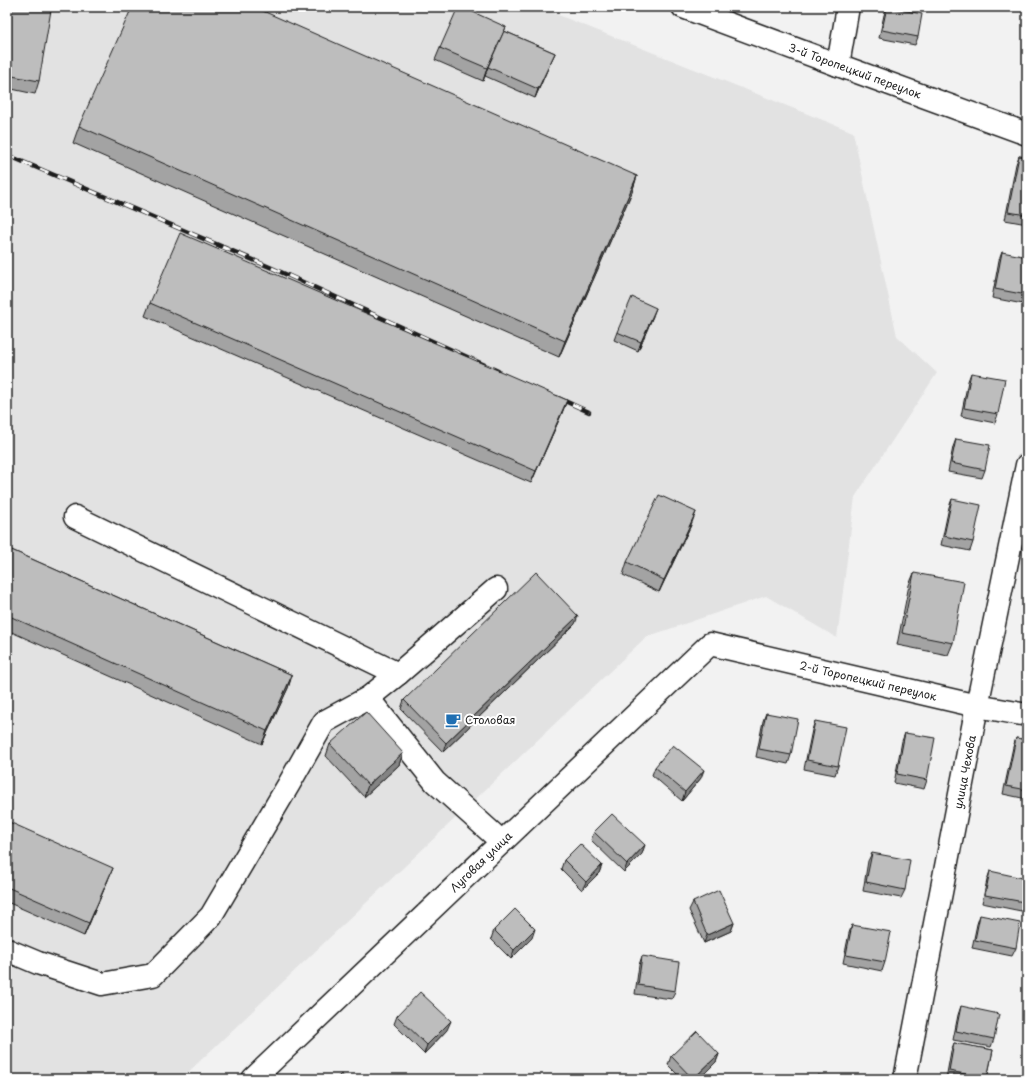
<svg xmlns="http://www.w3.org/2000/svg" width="1034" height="1086" font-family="'Playpen Sans',sans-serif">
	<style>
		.built { fill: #e2e2e2 }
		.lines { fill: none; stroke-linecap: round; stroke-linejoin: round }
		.minor-casing { stroke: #1c1c1c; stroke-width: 25 }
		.minor { stroke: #fff; stroke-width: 22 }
		.rail-casing { stroke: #1c1c1c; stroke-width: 4.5 }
		.rail { stroke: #fff; stroke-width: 3; stroke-dasharray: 9; stroke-linecap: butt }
		.wall { fill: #a3a3a3; stroke: #1c1c1c }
		.shaded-wall { fill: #848484; stroke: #1c1c1c }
		.building { fill: #bdbdbd; stroke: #1c1c1c }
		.labels { text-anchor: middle; stroke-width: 4; stroke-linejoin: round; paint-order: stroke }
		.street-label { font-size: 11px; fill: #1c1c1c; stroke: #fff }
		.poi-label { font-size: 11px; fill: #1c1c1c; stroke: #fff; text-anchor: start }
	</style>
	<rect width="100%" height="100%" fill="#f2f2f2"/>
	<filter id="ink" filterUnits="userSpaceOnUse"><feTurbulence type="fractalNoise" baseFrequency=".025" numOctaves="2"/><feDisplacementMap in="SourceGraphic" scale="8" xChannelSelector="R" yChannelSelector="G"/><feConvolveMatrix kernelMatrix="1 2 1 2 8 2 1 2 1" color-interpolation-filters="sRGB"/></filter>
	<g filter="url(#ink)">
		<path class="built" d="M7,7H538L853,132L897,336L937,373L855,497L837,638L766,596L646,637L181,1079H7Z"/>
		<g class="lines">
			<defs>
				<g id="minor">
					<path d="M683,7L838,65L1027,134"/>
					<path d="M838,65L848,7"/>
					<path d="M75,517L398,674L368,698L435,782L502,842"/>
					<path d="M398,674L496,589"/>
					<path d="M7,950L38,963L102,984L153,975L211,916L289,784L324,722L368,698"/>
					<path d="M253,1079L710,644L977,706L1027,715"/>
					<path d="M905,1079L977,706L1027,465"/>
				</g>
			</defs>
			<use href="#minor" class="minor-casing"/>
			<use href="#minor" class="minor"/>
			<defs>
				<g id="rail">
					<path d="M7,155L272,268L498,371"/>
					<path d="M556,397L589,412"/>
				</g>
			</defs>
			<use href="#rail" class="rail-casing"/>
			<use href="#rail" class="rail"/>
		</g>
		<g class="wall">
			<path d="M7,7L39,81L35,94L7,88Z"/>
			<path d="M887,7L918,37L915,45L879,38L884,15Z"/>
			<path d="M504,31L555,53L551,61L535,98L485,76L486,73L483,81L435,60L440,48Z"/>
			<path d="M79,126L637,176L632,192L559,357L73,143Z"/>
			<path d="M1019,156L1027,157V224L1005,220L1016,164Z"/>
			<path d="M1002,252L1027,295L1023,304L992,298L999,260Z"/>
			<path d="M150,303L567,400L562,413L531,483L145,316Z"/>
			<path d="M653,316L638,351L614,340L617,332Z"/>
			<path d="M971,373L998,414L995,423L961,416L968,381Z"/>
			<path d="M956,439L985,470L982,478L948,472L953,447Z"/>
			<path d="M952,499L973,542L970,551L941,545L949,507Z"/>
			<path d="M691,525L659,592L623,575L627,562Z"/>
			<path d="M7,548L292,675L288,688L262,744L7,630Z"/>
			<path d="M914,573L953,643L948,655L897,645L909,585Z"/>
			<path d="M575,624L443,752L401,709L404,700Z"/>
			<path d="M766,713L791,755L788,764L756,757L763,721Z"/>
			<path d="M815,721L838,766L835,775L804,769L812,730Z"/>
			<path d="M905,733L927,780L924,789L894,783L902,741Z"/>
			<path d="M1016,738L1027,740V799L1003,794L1013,747Z"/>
			<path d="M330,744L403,753L399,765L364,797L326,756Z"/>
			<path d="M655,767L701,778L682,801L652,775Z"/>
			<path d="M7,821L108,880L84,936L7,902Z"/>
			<path d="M594,832L642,854L624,872L591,840Z"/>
			<path d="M872,853L905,890L901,898L863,891L868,861Z"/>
			<path d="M564,860L602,865L599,873L582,890L561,869Z"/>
			<path d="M990,871L1024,902L1021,911L982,903L987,880Z"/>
			<path d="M693,902L734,923L731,931L704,943L689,910Z"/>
			<path d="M980,915L1016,948L1012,956L972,948L977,924Z"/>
			<path d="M852,925L885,962L882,971L843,963L849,933Z"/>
			<path d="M494,930L532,938L511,959L491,939Z"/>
			<path d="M642,956L675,991L672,999L635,994L639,965Z"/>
			<path d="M961,1006L994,1039L991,1047L953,1040L958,1015Z"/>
			<path d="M397,1016L447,1030L424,1054L394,1024Z"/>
			<path d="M954,1043L993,1050L987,1079H946L951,1051Z"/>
			<path d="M719,1054L716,1062L699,1079H682L668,1065L671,1056Z"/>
		</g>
		<g class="shaded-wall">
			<path d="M506,27L488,67L483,81L487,68Z"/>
			<path d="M555,53L551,61L535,98L538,89Z"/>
			<path d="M637,176L632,192L559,357L565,341Z"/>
			<path d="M656,308L653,316L638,351L641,342Z"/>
			<path d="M567,400L562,413L531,483L536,471Z"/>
			<path d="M696,512L691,525L659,592L664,580Z"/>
			<path d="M578,616L575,624L443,752L446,743Z"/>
			<path d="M292,675L288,688L262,744L267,731Z"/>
			<path d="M403,753L399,765L364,797L368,785Z"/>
			<path d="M704,770L701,778L682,801L685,792Z"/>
			<path d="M645,845L642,854L624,872L627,864Z"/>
			<path d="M602,865L599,873L582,890L586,882Z"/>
			<path d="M113,868L108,880L84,936L89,923Z"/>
			<path d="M734,923L731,931L704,943L707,935Z"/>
			<path d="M535,929L532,938L511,959L514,950Z"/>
			<path d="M451,1021L447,1030L424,1054L427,1045Z"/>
			<path d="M719,1054L716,1062L699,1079H693Z"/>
		</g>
		<g class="building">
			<path d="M7,7H35L51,10L39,81L7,75Z"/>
			<path d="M132,7H254L637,176L565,341L79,126Z"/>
			<path d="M458,7H462L506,27L487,68L440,48Z"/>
			<path d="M887,7L922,14L918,37L882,30Z"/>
			<path d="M504,31L555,53L538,89L488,67Z"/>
			<path d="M1019,156L1027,157V215L1008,212Z"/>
			<path d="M180,233L567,400L536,471L150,303Z"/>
			<path d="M1002,252L1027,257V295L995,289Z"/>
			<path d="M632,297L656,308L641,342L617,332Z"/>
			<path d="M971,373L1005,379L998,414L964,408Z"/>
			<path d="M956,439L990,445L985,470L951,463Z"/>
			<path d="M659,495L696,512L664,580L627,562Z"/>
			<path d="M952,499L981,505L973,542L944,536Z"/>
			<path d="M7,548L292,675L267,731L7,615Z"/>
			<path d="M536,572L578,616L446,743L404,700Z"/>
			<path d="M914,573L964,582L953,643L902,633Z"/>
			<path d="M366,712L403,753L368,785L330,744Z"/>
			<path d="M766,713L798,719L791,755L759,749Z"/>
			<path d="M815,721L846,727L838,766L807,760Z"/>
			<path d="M905,733L935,738L927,780L897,774Z"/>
			<path d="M1016,738L1027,740V790L1006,786Z"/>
			<path d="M673,745L704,770L685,792L655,767Z"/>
			<path d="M612,814L645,845L627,864L594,832Z"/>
			<path d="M7,821L113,868L89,923L7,887Z"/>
			<path d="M580,844L602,865L586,882L564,860Z"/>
			<path d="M872,853L910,860L905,890L866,882Z"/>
			<path d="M990,871L1027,879V889L1024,902L985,895Z"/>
			<path d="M719,890L734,923L707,935L693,902Z"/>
			<path d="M515,909L535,929L514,950L494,930Z"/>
			<path d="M980,915L1020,923L1016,948L975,940Z"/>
			<path d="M852,925L891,932L885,962L846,955Z"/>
			<path d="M642,956L679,962L675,991L638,985Z"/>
			<path d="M420,992L451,1021L427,1045L397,1016Z"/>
			<path d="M961,1006L999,1014L994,1039L956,1031Z"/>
			<path d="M697,1031L719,1054L693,1079L671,1056Z"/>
			<path d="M954,1043L993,1050L987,1078L949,1071Z"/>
			<path d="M341,1074L346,1079H336Z"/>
			<path d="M818,1075L840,1079H817Z"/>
		</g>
	</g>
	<defs>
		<symbol id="cafe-bare" viewBox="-9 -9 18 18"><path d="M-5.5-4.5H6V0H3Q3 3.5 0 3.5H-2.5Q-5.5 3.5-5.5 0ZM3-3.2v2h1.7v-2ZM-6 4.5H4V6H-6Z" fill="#1f6fb2" stroke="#fff" stroke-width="2.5" paint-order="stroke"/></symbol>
	</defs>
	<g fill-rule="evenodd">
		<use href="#cafe-bare" x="442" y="709" width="22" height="22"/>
	</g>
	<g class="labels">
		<g class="street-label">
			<text transform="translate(855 71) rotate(20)" y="4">3-й Торопецкий переулок</text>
			<text transform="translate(868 681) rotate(13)" y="4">2-й Торопецкий переулок</text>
			<text transform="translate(965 772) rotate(-79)" y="4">улица Чехова</text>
			<text transform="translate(481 862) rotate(-44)" y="4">Луговая улица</text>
		</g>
		<g class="poi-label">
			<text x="465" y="724">Столовая</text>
		</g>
	</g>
	<rect width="1034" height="1086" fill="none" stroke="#fff" stroke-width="24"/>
	<rect x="12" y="12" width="1010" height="1062" fill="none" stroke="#1c1c1c" stroke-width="1.5" filter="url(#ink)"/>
</svg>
